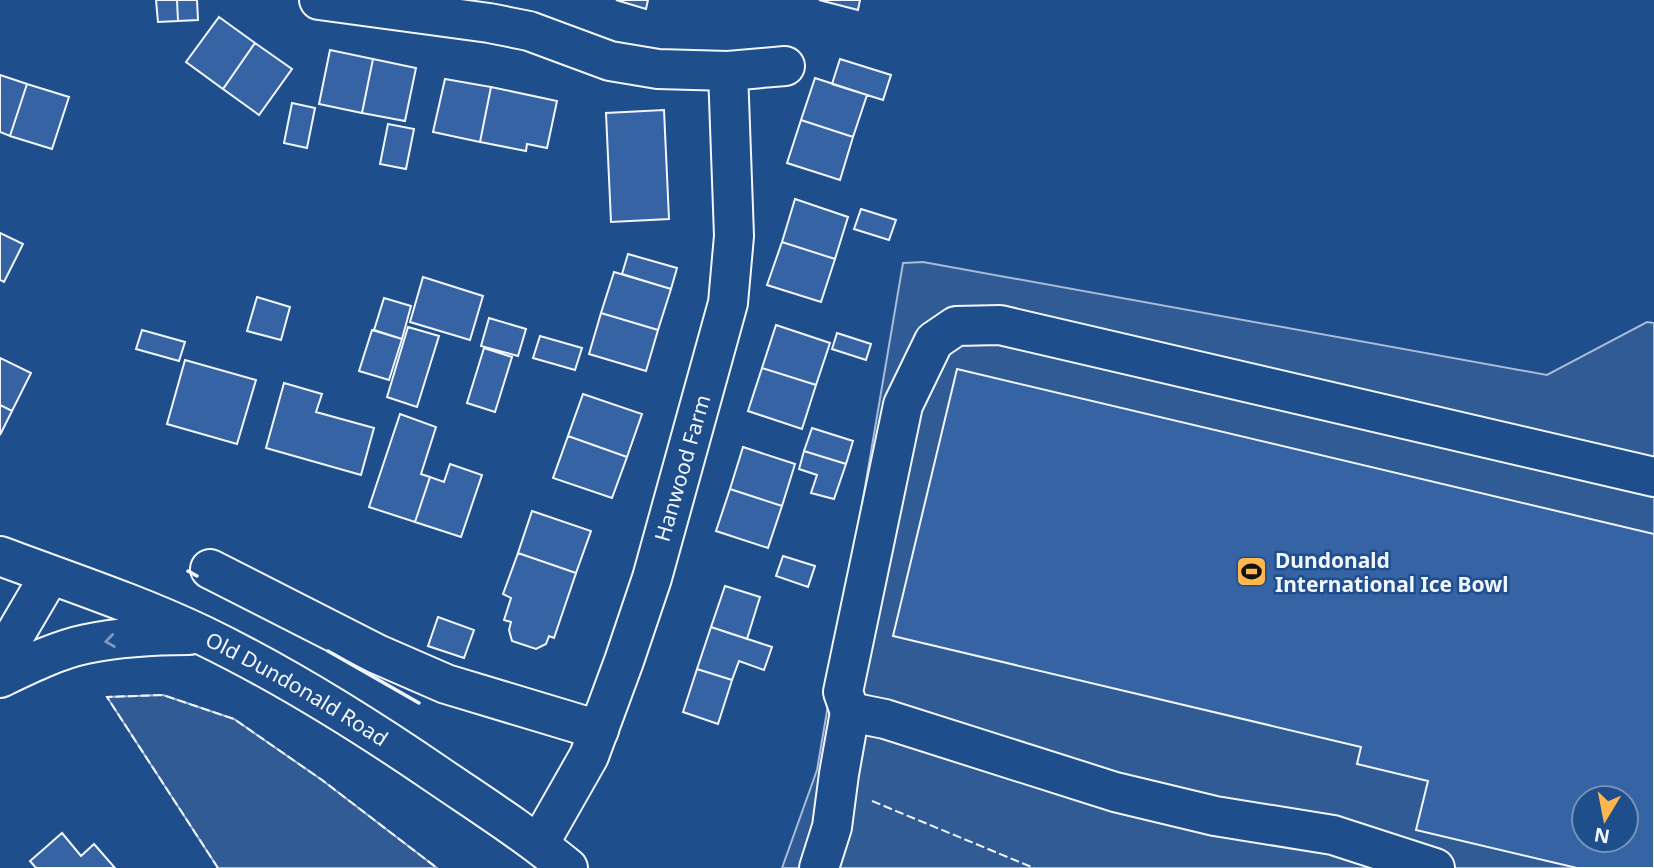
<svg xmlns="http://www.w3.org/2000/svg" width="1654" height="868" viewBox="0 0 1654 868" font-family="'Noto Sans',sans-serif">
  <rect width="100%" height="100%" fill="#1f4e8c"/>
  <path fill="#305b95" stroke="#a8bbd7" stroke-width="2" fill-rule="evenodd" d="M923,262L1547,375L1647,322L1654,323V868H782L817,770L903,263ZM1584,798H1626V840H1584Z
    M163,695L234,719L322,780L437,868H218L107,697Z"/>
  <path fill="#3563a3" stroke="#f2f6ff" stroke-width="2" fill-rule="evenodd" d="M156,0H177L178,21L158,22Z
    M177,0H197L198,20L178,21Z
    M616,0H648L646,9Z
    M819,0H860L858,10Z
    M219,17L255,43L223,89L186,62Z
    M255,43L292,69L259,115L223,89Z
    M330,50L373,59L362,113L319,104Z
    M373,59L416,68L405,121L362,113Z
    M840,59L891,75L883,100L832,84Z
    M0,75L27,84L10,136L0,132Z
    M815,78L867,95L853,137L801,120Z
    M445,79L491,87L480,142L433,132Z
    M27,84L69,97L52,149L10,136Z
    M491,87L557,101L547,148L527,144L526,151L480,142Z
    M292,103L315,108L307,148L284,143Z
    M664,110L669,219L611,222L606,113Z
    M801,120L853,137L840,180L787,163Z
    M388,124L414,129L406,169L380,164Z
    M795,199L848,217L835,259L782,242Z
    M861,209L896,220L889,240L854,229Z
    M0,233L23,244L4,282L0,280Z
    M782,242L835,259L821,302L767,285Z
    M628,254L677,268L671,289L622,274Z
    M614,272L671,289L658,330L601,313Z
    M423,277L483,296L470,340L410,322Z
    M257,297L290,307L281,340L247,331Z
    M384,298L411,306L402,339L374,330Z
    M601,313L658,330L646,371L589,354Z
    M489,318L526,329L518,356L481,346Z
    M776,325L830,343L816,385L762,368Z
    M408,327L439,336L417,407L387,397Z
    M142,330L185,342L179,361L136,349Z
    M372,330L402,339L389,380L359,371Z
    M837,333L871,344L866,360L832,349Z
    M540,336L582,348L575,370L533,358Z
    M484,348L512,357L495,412L467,403Z
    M0,358L31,373L12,411L0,405Z
    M185,360L256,380L237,444L167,424Z
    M762,368L816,385L802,429L748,411Z
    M957,369L1654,534V868H1577L1416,830L1428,781L1357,764L1361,747L893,636ZM1584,798H1626V840H1584Z
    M284,383L322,394L316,412L374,428L361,475L266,448Z
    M583,394L642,414L627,457L568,436Z
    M0,405L12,411L0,435Z
    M400,414L436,427L421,474L430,477L415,522L369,507Z
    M812,428L853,441L846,464L804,451Z
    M568,436L627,457L612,498L553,478Z
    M743,447L795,464L782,506L730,489Z
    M804,451L846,464L834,499L811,493L817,475L799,469Z
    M450,464L482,475L461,537L415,522L430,477L444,482Z
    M730,489L782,506L768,548L716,531Z
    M532,511L591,531L576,573L518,553Z
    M518,553L576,573L554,638L549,636L546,644L536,649L512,641L509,630L511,622L504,620L511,598L503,594Z
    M783,556L815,566L808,587L776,576Z
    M725,586L760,597L747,639L711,627Z
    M438,617L474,630L464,658L428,646Z
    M711,627L772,647L764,670L739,661L732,680L697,669Z
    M697,669L732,680L718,724L683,712Z
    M62,833L81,856L94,844L115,868H36L30,861Z"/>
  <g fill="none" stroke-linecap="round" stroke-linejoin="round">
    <defs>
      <g id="minor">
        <path d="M319,0L489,23L529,31L610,61L658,69L728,71L734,236L728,303L652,578L624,661L589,756L539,844"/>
        <path d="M728,71L785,66"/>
        <path id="s1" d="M0,556C67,581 137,604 202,635C285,675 363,724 439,776C483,806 527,834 568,868"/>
        <path d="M210,569L377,654L446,684L599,730"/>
        <path d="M0,660L50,575"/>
        <path d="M0,678C27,665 57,650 86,644C120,637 155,635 189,635"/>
        <path d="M850,712L843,692L903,405L934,341L956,326L1000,325L1654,477"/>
        <path d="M819,868L832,827L839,774L850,712L885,719L1115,792L1215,816L1333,835L1435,868"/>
      </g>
    </defs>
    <use href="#minor" stroke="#f2f6ff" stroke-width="42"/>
    <use href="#minor" stroke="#1f4e8c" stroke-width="38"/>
    <path stroke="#f2f6ff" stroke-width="2" stroke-dasharray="9 3.5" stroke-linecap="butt" d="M872,801L1034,868
      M218,868L107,697L163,695L234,719L322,780L437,868"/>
    <path stroke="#f2f6ff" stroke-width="3.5" d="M188,571L197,576
      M328,651L419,703"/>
  </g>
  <defs><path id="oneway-chevron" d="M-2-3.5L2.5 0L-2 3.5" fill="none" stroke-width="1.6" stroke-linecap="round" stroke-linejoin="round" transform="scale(1.75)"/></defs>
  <use stroke="#7e9ac0" href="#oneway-chevron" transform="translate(110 641) rotate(172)"/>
  <defs>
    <symbol id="stadium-square" viewBox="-11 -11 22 22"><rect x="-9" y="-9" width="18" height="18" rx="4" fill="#ffb74d" stroke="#1f4e8c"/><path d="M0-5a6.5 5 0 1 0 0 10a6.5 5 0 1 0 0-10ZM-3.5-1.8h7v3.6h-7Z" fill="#111"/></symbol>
  </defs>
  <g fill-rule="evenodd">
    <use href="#stadium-square" x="1234" y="554" width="35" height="35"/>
  </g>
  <g text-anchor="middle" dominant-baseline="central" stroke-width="5" stroke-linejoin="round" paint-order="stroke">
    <g font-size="21" fill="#f2f6ff" stroke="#1f4e8c">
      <text transform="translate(682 468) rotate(-74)">Hanwood Farm</text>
      <text stroke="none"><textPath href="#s1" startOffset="326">Old Dundonald Road</textPath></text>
    </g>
    <g font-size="21" font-weight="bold" fill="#f2f6ff" stroke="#1f4e8c" text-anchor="start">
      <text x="1275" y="560">Dundonald<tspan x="1275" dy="24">International Ice Bowl</tspan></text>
    </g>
  </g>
  <g transform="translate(1605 819) rotate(190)"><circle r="33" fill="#1f4e8c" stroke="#7391ba" stroke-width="2"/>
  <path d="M0-5L12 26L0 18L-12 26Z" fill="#ffb74d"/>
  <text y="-10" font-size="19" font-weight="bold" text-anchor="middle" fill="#f2f6ff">N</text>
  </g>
</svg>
